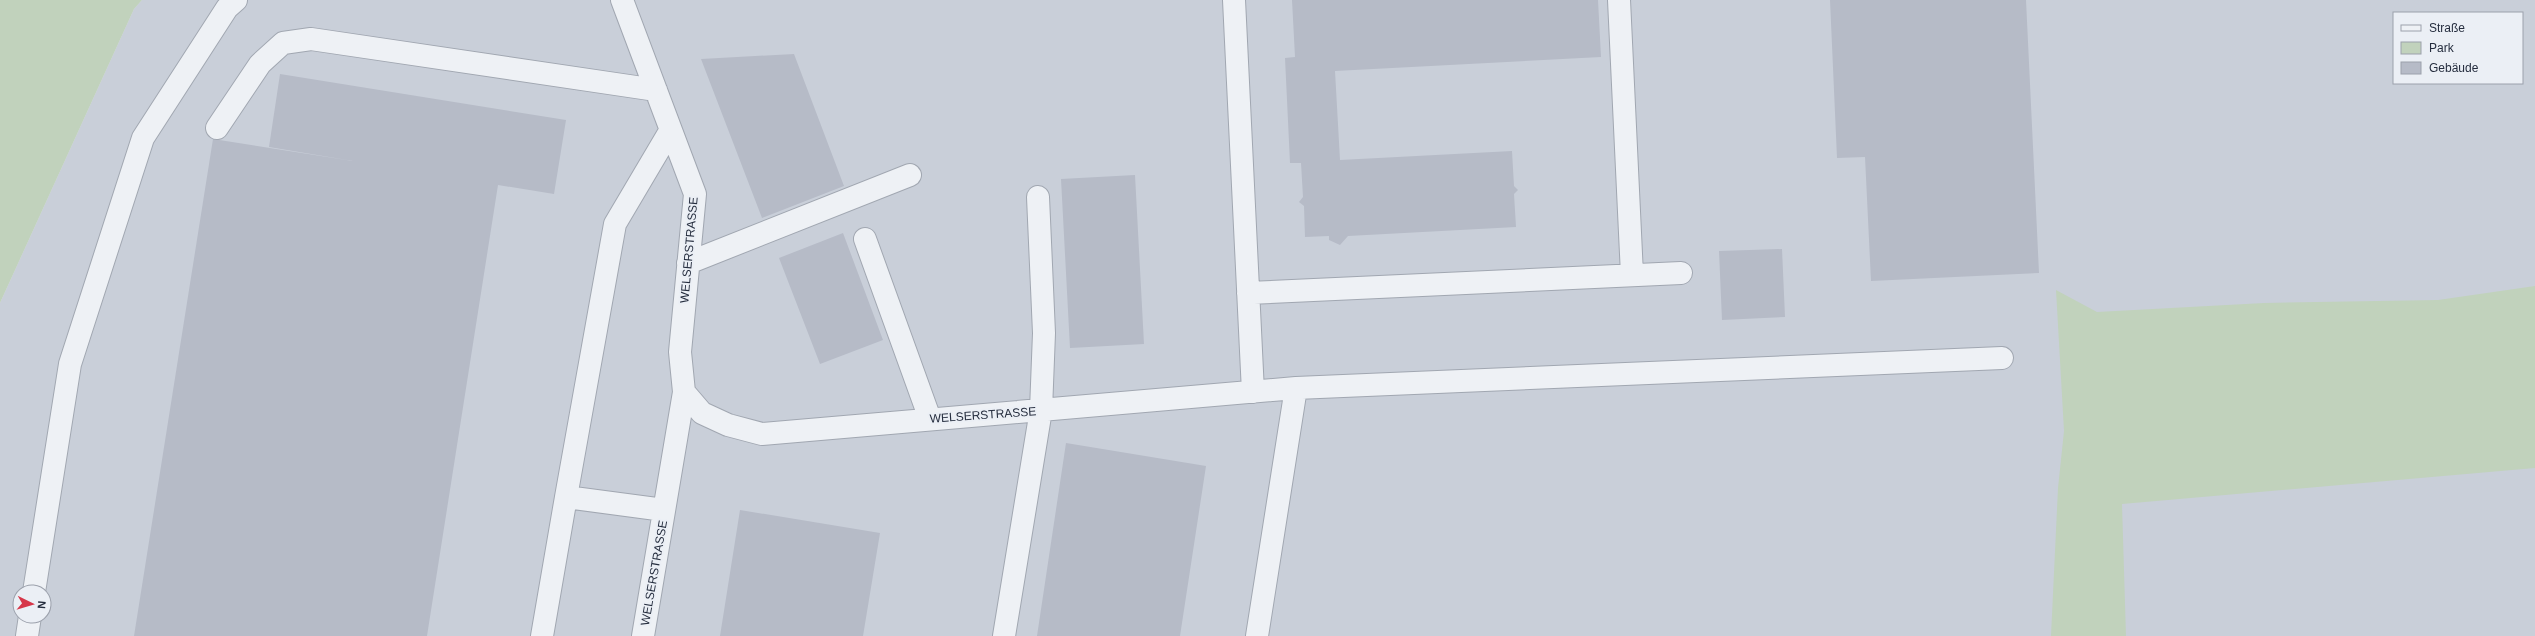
<svg xmlns="http://www.w3.org/2000/svg" width="2535" height="636" viewBox="0 0 2535 636" font-family="Arial,sans-serif">
  <rect width="100%" height="100%" fill="#dce0e7"/>
  <path fill="#c9cfd9" fill-rule="evenodd" d="M142,0H2535V636H0V303L134,9ZM2394,13H2522V83H2394ZM20,592H44V616H20Z"/>
  <path fill="#c1d2bc" d="M0,0H142L134,9L0,303Z
    M2535,286V468L2122,504L2126,636H2051L2058,488L2064,431L2056,290L2097,312L2264,303L2438,300Z"/>
  <path fill="#b6bbc7" d="M1292,0H1598L1601,57L1335,71L1340,160L1512,151L1514,186L1518,190L1514,194L1516,227L1348,236L1340,245L1329,240V236L1305,237L1304,206L1299,202L1303,197L1301,163H1290L1285,58L1295,57Z
    M1830,0H2026L2039,273L1871,281L1865,157L1837,158Z
    M794,54L844,186L762,218L701,59Z
    M280,74L566,120L554,194L498,185L427,636H134L213,139L353,161L269,147Z
    M1135,175L1144,344L1070,348L1061,179Z
    M843,233L883,340L820,364L779,258Z
    M1782,249L1785,317L1722,320L1719,251Z
    M1066,443L1206,466L1180,636H1037Z
    M740,510L880,533L863,636H720Z"/>
  <g fill="none" stroke-linecap="round" stroke-linejoin="round">
    <defs>
      <path id="minor" d="M622,0L695,194L680,352L684,392L702,413L728,425L762,434L1296,388L2002,358
        M1234,0L1253,392
        M1619,0L1632,275
        M217,128L260,64L283,43L311,39L656,90
        M865,239L930,419
        M688,263L910,175
        M1248,293L1681,273
        M566,497L615,224L670,131
        M34,592L70,364L143,138L227,8L236,0
        M27,636L30,616
        M542,636L566,497L664,510
        M643,636L684,392
        M1004,636L1041,410L1044,333L1038,197
        M1257,636L1296,388"/>
    </defs>
    <use href="#minor" stroke="#a1a7b1" stroke-width="24"/>
    <use href="#minor" stroke="#eef1f5" stroke-width="22"/>
  </g>
  <g text-anchor="middle" dominant-baseline="central" stroke-width="4" stroke-linejoin="round" paint-order="stroke">
    <g font-size="12" fill="#252d3e" stroke="#ebeff5">
      <text transform="translate(689 250) rotate(-85)">WELSERSTRASSE</text>
      <text transform="translate(983 415) rotate(-4)">WELSERSTRASSE</text>
      <text transform="translate(654 573) rotate(-80)">WELSERSTRASSE</text>
    </g>
  </g>
  <rect x="2393" y="12" width="130" height="72" fill="#ebeff5" stroke="#9ca1ac"/>
  <rect x="2401" y="25" width="20" height="6" fill="#eef1f5" stroke="#9ca1ac"/>
  <text x="2429" y="32" font-size="12" fill="#252d3e">Straße</text>
  <rect x="2401" y="42" width="20" height="12" fill="#c1d2bc" stroke="#9ca1ac"/>
  <text x="2429" y="52" font-size="12" fill="#252d3e">Park</text>
  <rect x="2401" y="62" width="20" height="12" fill="#b6bbc7" stroke="#9ca1ac"/>
  <text x="2429" y="72" font-size="12" fill="#252d3e">Gebäude</text>
  <g transform="translate(32 604) rotate(95)"><circle r="19" fill="#ebeff5" stroke="#9ca1ac"/>
  <path d="M0-3L7 15L0 10L-7 15Z" fill="#d63649"/>
  <text y="-6" font-size="11" font-weight="bold" text-anchor="middle" fill="#252d3e">N</text>
  </g>
</svg>
